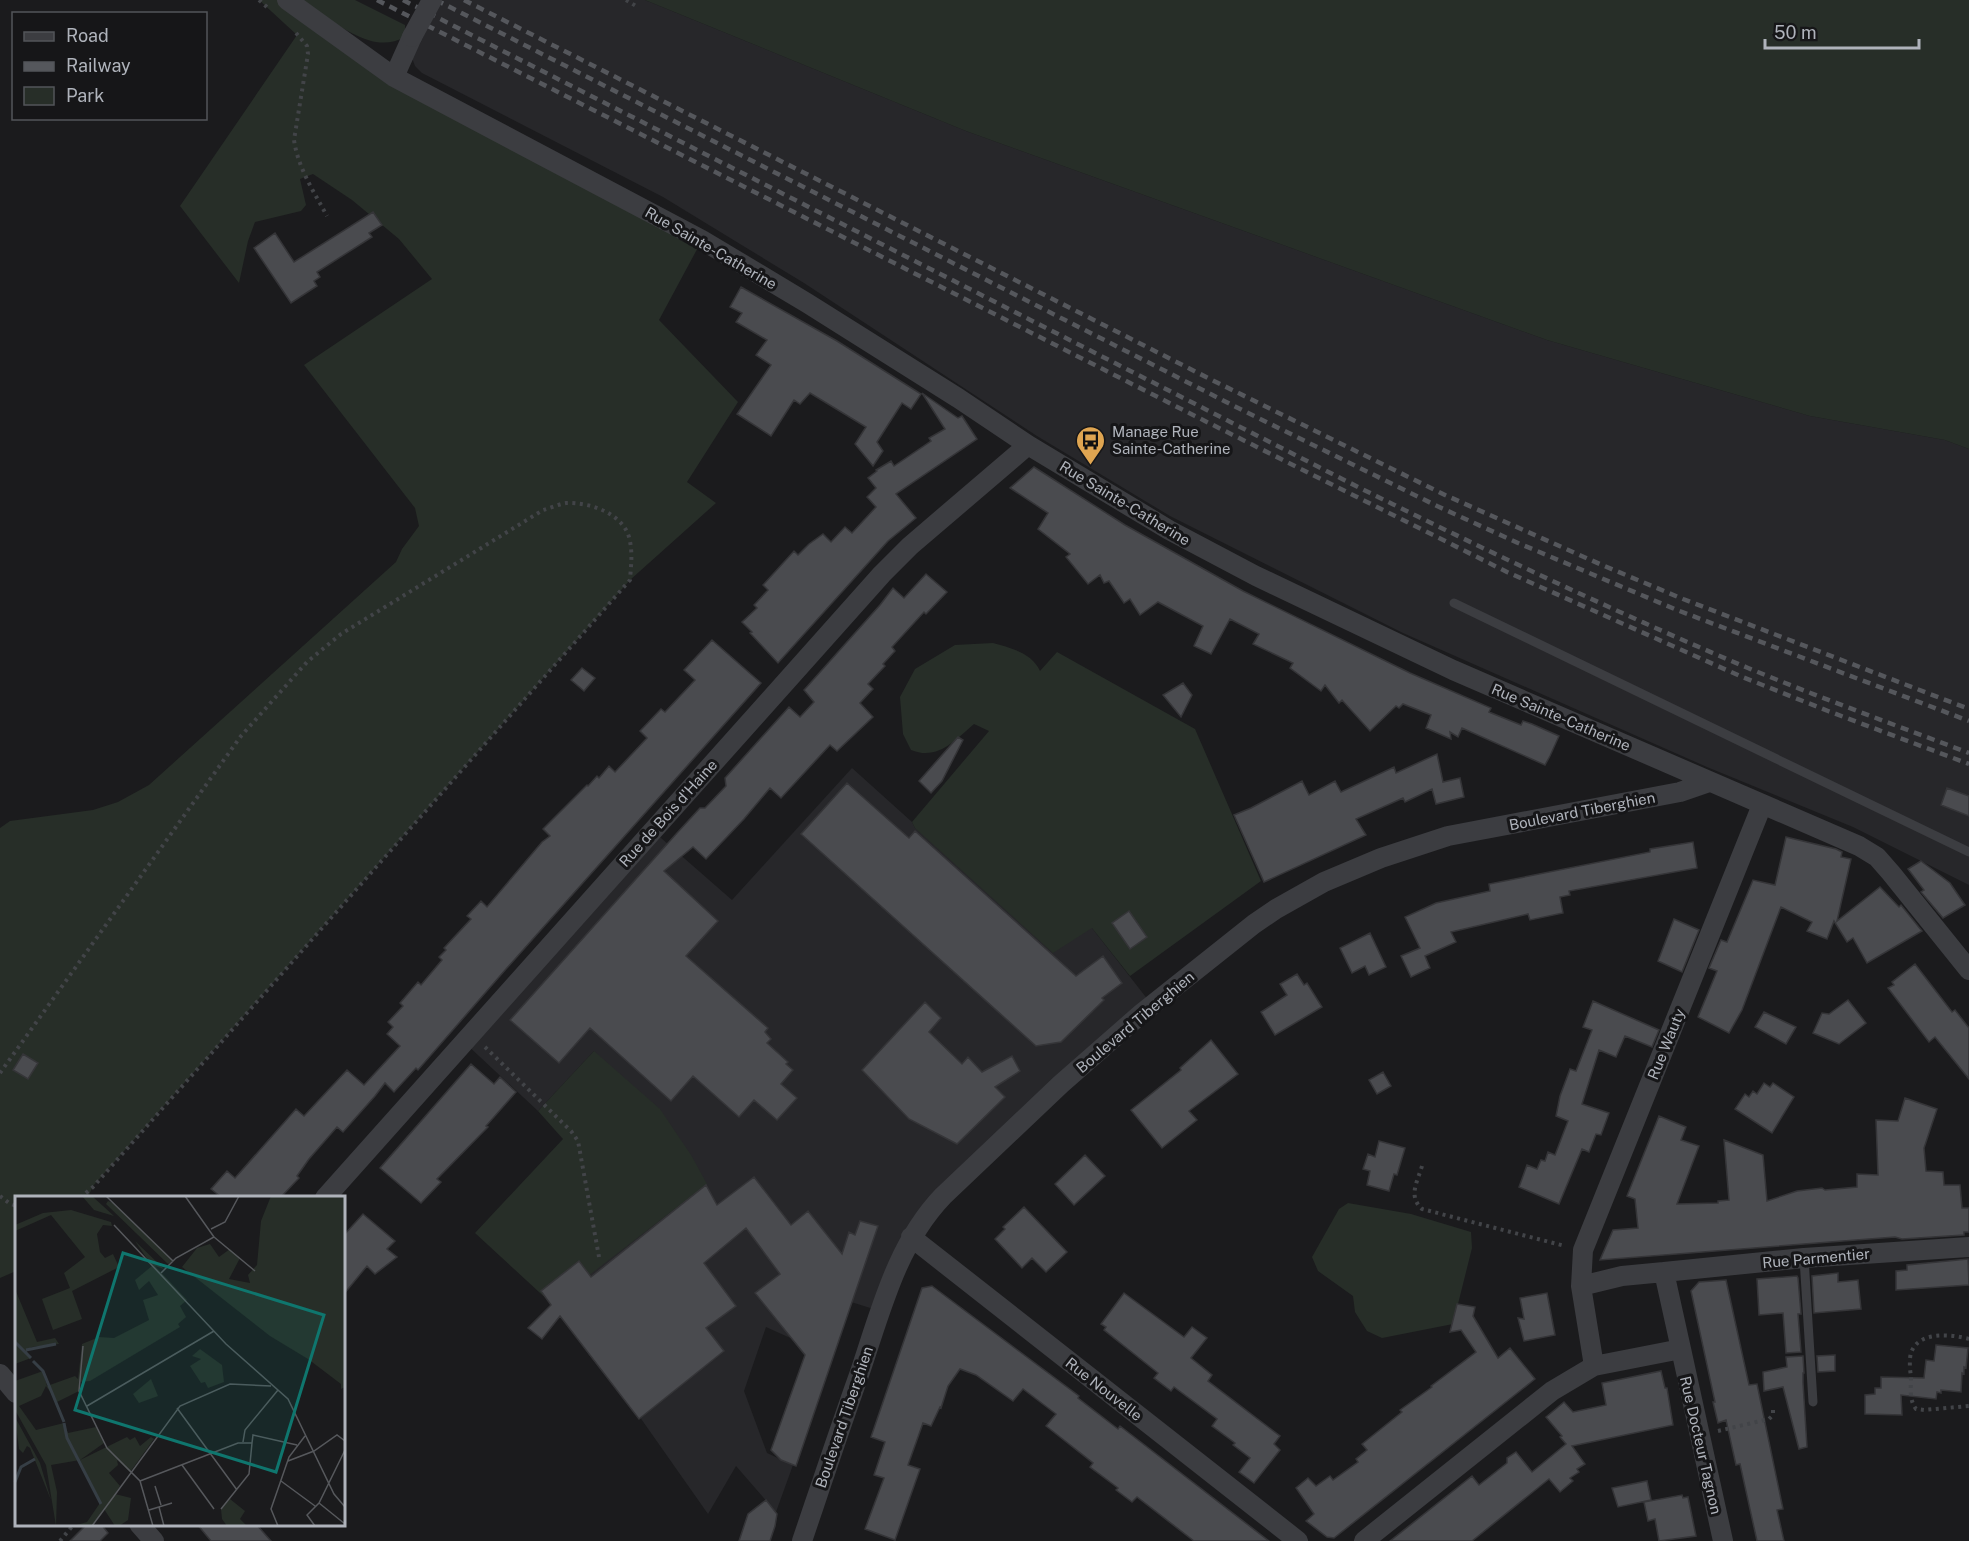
<svg xmlns="http://www.w3.org/2000/svg" width="1969" height="1541" viewBox="0 0 1969 1541" font-family="'Public Sans',sans-serif">
  <rect width="100%" height="100%" fill="#1b1b1d"/>
  <path fill="#27272a" d="M443,0H645L966,131L1547,340L1810,416L1945,440L1969,449V885L1853,827L1707,767L1403,633L1170,516L1037,436L804,283L663,197L422,73L415,66L412,58Z
    M852,768L912,822L915,828L1092,928L1152,1005L950,1189L880,1311L851,1302L797,1341L766,1327L744,1391L767,1453L793,1465L776,1512L736,1466L708,1514L637,1413L589,1355L570,1327L594,1051L538,1111L464,1042L653,831L732,900Z"/>
  <path fill="#272e28" d="M259,0H355L405,25V37C376,53 349,31 324,17L394,78L702,240L659,320L738,402L687,482L716,503L630,580L93,1186L88,1197L16,1198V1271L0,1278V828L10,821L93,810L118,802L149,785L396,562L402,549L419,526L415,508L304,365L432,279L399,239L352,200L313,174L300,179L306,205L301,211L255,222L248,241L239,283L180,206L297,35Z
    M645,0H1969V449L1945,440L1810,416L1547,340L966,131Z
    M993,643C1011,648 1032,653 1040,671L1057,652L1195,729L1261,881L1130,976L1092,928L1053,953L915,828L912,822L989,731L974,724C955,740 938,761 911,750L903,734L900,697L915,669L955,645Z
    M594,1051L660,1109L691,1155L707,1184L552,1304L475,1233L563,1139L538,1111Z
    M1348,1203L1411,1214L1471,1232L1472,1248L1453,1324L1382,1338L1367,1331L1355,1312L1353,1296L1318,1271L1312,1257L1339,1209Z"/>
  <path fill="#4a4b4f" stroke="#353538" stroke-width="1.5" d="M373,212L382,225L369,233L372,237L317,272L320,277L314,281L317,286L291,303L254,248L275,233L294,262Z
    M741,287L837,341L921,394L911,409L902,403L877,442L883,451L873,466L855,444L866,427L810,393L800,404L794,400L771,436L737,414L771,365L756,355L767,340L736,322L742,313L730,307Z
    M922,393L958,418L962,416L977,439L896,494L916,518L888,541L778,663L750,633L752,632L742,622L757,608L754,605L768,590L763,585L794,551L798,555L809,544L823,534L831,542L845,527L852,533L876,507L867,497L876,488L868,478L877,471L876,470L891,461L894,466L931,441L929,438L945,429Z
    M1034,467L1125,525L1243,591L1410,673L1491,708L1489,712L1521,725L1523,721L1532,724L1559,736L1550,756L1545,765L1462,728L1458,737L1450,732L1451,739L1426,728L1431,715L1403,704L1399,708L1396,706L1370,731L1342,700L1339,703L1325,685L1321,691L1290,668L1293,663L1253,644L1259,634L1230,619L1211,654L1194,646L1203,626L1158,602L1140,615L1130,599L1124,603L1109,581L1104,583L1100,575L1088,584L1066,557L1070,554L1038,529L1048,513L1010,488Z
    M926,574L947,592L926,614L924,612L892,647L895,651L883,664L885,666L868,684L873,689L860,703L873,717L837,751L830,745L781,798L770,788L744,819L706,859L693,847L664,871L718,921L686,956L768,1028L765,1032L771,1039L767,1043L788,1062L786,1064L793,1070L781,1084L797,1098L777,1120L754,1100L739,1117L693,1076L671,1101L590,1028L559,1063L510,1020L677,833L700,808H705L726,786L725,778L789,707L800,717L814,702L804,690L880,605L893,588L904,598Z
    M712,640L761,683L754,691L506,969L418,1070L416,1068L394,1092L385,1083L375,1096L343,1132L337,1127L309,1159L297,1176L299,1178L281,1197H221L211,1189L227,1171L235,1178L296,1109L304,1116L347,1070L364,1085L400,1046L387,1034L393,1027L388,1022L403,1006L400,1003L418,982L421,985L442,960L439,957L446,950L444,948L471,919L467,916L481,901L487,907L542,842L550,836L543,829L587,785L588,786L597,776L599,778L609,766L615,772L647,738L640,731L661,709L665,712L695,680L684,670Z
    M582,668L595,678L584,691L571,680Z
    M1183,683L1192,695L1181,717L1163,695Z
    M958,737L963,740L942,781L931,793L919,781Z
    M1437,754L1443,782L1460,778L1464,797L1436,804L1432,789L1405,802L1403,798L1356,819L1366,835L1264,882L1234,815L1251,808L1302,781L1309,795L1335,781L1341,792L1394,767L1396,773Z
    M847,783L909,838L915,831L1076,976L1103,956L1122,983L1102,998L1104,1000L1061,1042L1036,1046L801,834Z
    M1947,788L1969,796V816L1941,805Z
    M1786,837L1836,849L1842,852L1841,857L1851,859L1837,921L1880,887L1899,907L1901,905L1922,931L1867,963L1853,938L1847,942L1834,921L1827,939L1807,931L1812,922L1781,907L1742,1010L1729,1033L1698,1017L1717,971L1709,968L1721,940L1727,942L1753,880L1775,885Z
    M1693,842L1697,868L1569,891L1570,895L1560,897L1563,913L1530,920L1528,914L1451,932L1456,942L1425,956L1430,968L1411,977L1401,956L1420,948L1405,917L1436,903L1490,891L1489,884L1650,852V849Z
    M1921,861L1950,883L1965,905L1943,918L1921,892L1924,890L1908,869Z
    M1129,911L1147,937L1130,949L1112,923Z
    M1674,919L1699,930L1682,972L1658,961Z
    M1370,933L1386,967L1369,975L1365,966L1352,973L1340,948Z
    M1915,964L1952,1012L1955,1010L1969,1028V1079L1935,1037L1929,1042L1888,988L1894,985L1892,982Z
    M1297,974L1304,985L1307,983L1322,1007L1275,1035L1261,1012L1287,995L1280,984Z
    M1848,1000L1866,1023L1839,1044L1813,1033L1822,1013L1829,1014Z
    M1593,1001L1659,1030L1652,1047L1625,1036L1616,1057L1599,1050L1582,1104L1609,1113L1601,1135L1596,1134L1589,1152L1582,1149L1559,1204L1519,1187L1527,1165L1537,1169L1541,1160L1545,1161L1548,1152L1555,1155L1568,1121L1556,1116L1560,1096L1570,1069L1576,1071L1592,1030L1583,1027Z
    M925,1002L941,1018L929,1032L962,1064L968,1057L982,1072L1012,1056L1020,1071L995,1087L1005,1097L957,1144L909,1119L862,1070Z
    M1764,1012L1796,1027L1786,1044L1755,1027Z
    M1211,1040L1238,1074L1189,1111L1197,1120L1162,1148L1131,1110L1181,1070L1180,1068Z
    M23,1054L38,1063L28,1079L13,1070Z
    M471,1064L494,1084L500,1077L516,1092L486,1126L488,1127L437,1179L441,1182L421,1203L380,1168Z
    M1383,1072L1391,1086L1377,1094L1369,1080Z
    M1764,1083L1770,1087L1773,1083L1794,1097L1772,1133L1735,1109L1745,1094L1749,1097L1753,1091L1757,1094Z
    M1905,1098L1937,1109L1924,1148L1926,1171L1943,1172L1944,1185H1960L1962,1208H1969V1232H1964V1235L1902,1239L1895,1237L1600,1260L1613,1230L1638,1228L1635,1199L1627,1196L1659,1116L1686,1127L1681,1140L1699,1146L1677,1204L1718,1203V1201L1729,1200L1724,1140L1763,1155L1767,1201L1797,1191L1822,1188L1825,1190L1857,1187V1174L1878,1175L1876,1120L1898,1121Z
    M1379,1141L1405,1148L1397,1175L1394,1174L1389,1191L1367,1185L1370,1171L1363,1169L1368,1154L1375,1157Z
    M1085,1155L1105,1176L1074,1205L1055,1184Z
    M754,1177L791,1225L808,1211L842,1254L849,1232L855,1235L860,1221L878,1226L796,1466L781,1460L771,1450L805,1355L755,1293L780,1274L746,1228L704,1263L736,1306L706,1328L724,1351L639,1419L560,1316L542,1339L528,1328L551,1305L541,1291L579,1261L591,1277L706,1185L717,1205Z
    M1024,1207L1067,1252L1046,1272L1032,1258L1022,1268L995,1239L1005,1229L1003,1227Z
    M363,1214L395,1241L387,1249L397,1257L375,1274L367,1266L344,1294V1235Z
    M1968,1259L1969,1285L1896,1290V1271L1907,1270V1265Z
    M1838,1273V1282L1858,1280L1861,1309L1814,1313L1812,1276Z
    M1797,1276L1798,1278L1801,1314H1798L1801,1352L1786,1353L1783,1313L1759,1315L1757,1279Z
    M1726,1280L1749,1385L1757,1384L1783,1509L1777,1510L1784,1541H1757L1740,1464L1736,1465L1726,1420L1718,1423L1713,1402H1715L1691,1291L1699,1282Z
    M932,1286L1079,1396L1078,1398L1118,1429L1120,1426L1269,1541H1194L1137,1497L1132,1502L1116,1490L1118,1488L1090,1467L1093,1463L1046,1426L1056,1414L1023,1389L1013,1401L976,1375L960,1369L948,1386L941,1408L940,1407L931,1426L923,1423L908,1465L920,1469L895,1540L865,1529L884,1478L874,1475L885,1442L871,1437L922,1288Z
    M1124,1293L1184,1337L1192,1327L1207,1338L1191,1358L1212,1375L1208,1381L1280,1436L1274,1444L1280,1450L1254,1483L1239,1472L1250,1458L1233,1445L1235,1443L1212,1426L1217,1419L1174,1387L1171,1391L1154,1378L1158,1373L1104,1330L1106,1327L1101,1324Z
    M1547,1293L1555,1335L1524,1341L1518,1318L1524,1319L1520,1298Z
    M1457,1304L1475,1307L1473,1316L1498,1358L1510,1348L1535,1379L1334,1538L1327,1537L1306,1521L1314,1514L1296,1488L1308,1478L1316,1486L1330,1476L1333,1480L1358,1462L1356,1459L1367,1450L1362,1444L1402,1412L1400,1410L1432,1387L1431,1386L1476,1352L1461,1330L1450,1332Z
    M1936,1345L1968,1348L1966,1368L1964,1367V1374L1962,1373L1961,1392L1941,1390V1393L1937,1392L1936,1399L1901,1395L1902,1415L1865,1414V1395L1875,1394V1388H1881V1377L1924,1378L1926,1360L1934,1361Z
    M1835,1355V1371L1818,1372L1817,1356Z
    M1803,1356L1804,1373H1803V1383L1807,1447L1799,1449L1783,1387L1764,1391L1763,1372L1787,1367L1786,1357Z
    M1661,1371L1665,1388H1667L1673,1425L1572,1446L1585,1464L1577,1469L1579,1472L1570,1478L1573,1481L1560,1492L1549,1479L1472,1541H1390L1472,1476L1479,1485L1507,1463V1458L1516,1452L1532,1472L1566,1444L1560,1437L1562,1436L1546,1417L1564,1402L1573,1412L1606,1405L1602,1383Z
    M1647,1481L1651,1500L1618,1507L1612,1488Z
    M1682,1495L1683,1498L1688,1497L1696,1536L1659,1541L1655,1519L1648,1521L1644,1502Z
    M766,1500L777,1514L775,1526L770,1541H739L748,1514Z
    M87,1524H101L108,1533L100,1541H70Z
    M197,1524H256L271,1541H211Z"/>
  <g fill="none" stroke-linecap="round" stroke-linejoin="round">
    <path stroke="#424448" stroke-width="4" stroke-dasharray="3 4.5" stroke-linecap="butt" d="M259,0L268,8
      M626,0L636,6
      M296,33L307,46L308,54L294,140C298,168 314,192 327,216
      M485,1047L571,1131L578,1141L599,1257
      M0,1073L241,736L307,662L341,634L543,510C550,508 559,504 566,503C589,502 622,513 629,537C633,552 631,565 630,580L93,1187L80,1198
      M1422,1166C1417,1183 1408,1196 1422,1209L1565,1246
      M0,1196L9,1203L16,1206
      M1969,1339C1951,1334 1918,1331 1911,1353C1909,1360 1910,1370 1911,1377C1911,1388 1909,1400 1916,1409L1924,1410L1969,1406
      M1718,1431L1769,1419L1773,1415V1407
      M60,1541L74,1524"/>
    <path stroke="#3c3d41" stroke-width="9" d="M1454,603L1969,852
      M1804,1258L1813,1402"/>
    <path stroke="#3c3d41" stroke-width="20" d="M287,0L394,77L702,240L807,303L958,398L1028,445L1169,530L1256,576L1453,670L1859,846L1877,857L1891,873L1969,970
      M394,77L412,37
      M325,1198L882,574L910,546L1028,445
      M911,1237L1298,1541
      M1581,1286L1622,1276L1664,1272
      M1681,1349L1723,1541
      M1594,1366L1581,1286L1583,1250L1762,805
      M0,1374L16,1393
      M139,1524L154,1541
      M802,1541C821,1485 840,1428 860,1372C881,1310 897,1244 943,1196L1061,1084L1142,1013L1254,924L1276,909L1324,882L1381,858L1448,836L1680,792L1709,782
      M1364,1541L1552,1391L1594,1366L1681,1349L1664,1272L1804,1258L1969,1247"/>
    <path stroke="#55575c" stroke-width="4.5" stroke-dasharray="8 6" stroke-linecap="butt" d="M377,0L1195,416L1507,572L1740,676L1828,711L1969,764
      M403,0L1356,486C1485,550 1615,612 1748,668C1821,698 1895,725 1969,753
      M436,0L1236,407L1437,506L1518,543L1677,610L1969,721
      M464,0L1210,379L1445,495L1602,565L1683,599L1969,709"/>
    <path stroke="#3c3d41" stroke-width="20" d="M412,37L432,0"/>
  </g>
  <defs>
    <symbol id="bus-pin" viewBox="-11 -11 22 30"><path d="M0 17L-7.5 6A9.5 9.5 0 1 1 7.5 6Z" fill="#dfa551" stroke="#161618"/><path d="M-5-6H5V4H4V6H2V4H-2V6H-4V4H-5ZM-3.5-4V0h7V-4ZM-3.5 1.2v1.5H-2V1.2ZM2 1.2v1.5H3.5V1.2Z" fill="#111"/></symbol>
  </defs>
  <g fill-rule="evenodd">
    <use href="#bus-pin" x="1074" y="424" width="33" height="45"/>
  </g>
  <g text-anchor="middle" dominant-baseline="central" stroke-width="6" stroke-linejoin="round" paint-order="stroke">
    <g font-size="15" fill="#afb3bb" stroke="#161618">
      <text transform="translate(711 248) rotate(30)">Rue Sainte-Catherine</text>
      <text transform="translate(1125 503) rotate(31)">Rue Sainte-Catherine</text>
      <text transform="translate(1561 717) rotate(23)">Rue Sainte-Catherine</text>
      <text transform="translate(1582 811) rotate(-11)">Boulevard Tiberghien</text>
      <text transform="translate(668 813) rotate(-48)">Rue de Bois d'Haine</text>
      <text transform="translate(1135 1022) rotate(-40)">Boulevard Tiberghien</text>
      <text transform="translate(1666 1044) rotate(-68)">Rue Wauty</text>
      <text transform="translate(1816 1258) rotate(-5)">Rue Parmentier</text>
      <text transform="translate(1104 1389) rotate(38)">Rue Nouvelle</text>
      <text transform="translate(844 1417) rotate(-71)">Boulevard Tiberghien</text>
      <text transform="translate(1701 1445) rotate(77)">Rue Docteur Tagnon</text>
    </g>
    <g font-size="15" fill="#afb3bb" stroke="#161618" text-anchor="start">
      <text x="1112" y="431">Manage Rue<tspan x="1112" dy="17">Sainte-Catherine</tspan></text>
    </g>
  </g>
  <g transform="translate(15 1196)">
    <rect width="330" height="330" fill="#1b1b1d"/>
    <path d="M67,0H77L99,20L79,14ZM256,0H330V191L326,193V188L293,163L255,140L167,71L182,52L195,48L204,61L215,53L225,62L214,83L235,87L233,79L242,69L246,25ZM93,5L98,7L158,65L153,68L91,8ZM56,14L96,26L97,30L88,29L82,38L85,56L90,62L98,58L104,71L57,95L67,123L38,134L27,103L55,92L49,77L70,61L36,19L0,35V29L28,17ZM120,45L149,73L140,70L172,104L165,110L171,121L163,128L165,131L75,185L64,186V195L42,206L31,190L26,200L4,210L21,234L49,227L53,237L81,231L89,247L65,264L112,241L115,244L120,241L125,250L136,241L139,243L115,276L102,264L103,269L94,277L105,290L100,298L116,302L113,324L104,330H100L89,313L77,330H58L72,326L85,307L65,264L36,269L42,296L41,330L31,269L0,214V185L28,175L32,190L60,180L63,183L67,148L84,141L99,142L134,124L128,104L143,99L134,85L124,94L120,84L137,70ZM0,93L22,146L40,142L44,148L17,151L11,154L16,162L0,168ZM185,153L207,169L209,186L193,192L190,186L186,187L175,170L186,163L177,160ZM136,183L143,200L124,207L118,198ZM0,221L25,267L36,304L15,252L12,250L8,257L4,253ZM215,303L230,315L225,323L232,330H212L207,323L206,313Z" fill="#272e28"/>
    <path fill="none" stroke="#363e45" stroke-width="3" d="M0,146L16,162M11,154L41,148M18,165L28,175L49,226M49,227L52,242L86,308M0,286L6,271L20,263"/>
    <path fill="none" stroke="#56585c" stroke-width="1.5" d="M91,0L158,65M99,29L211,148L273,203L319,298L330,311M196,33L210,26L224,0M199,41L240,75M146,77L161,62L199,41L170,0M68,150L64,195L92,252L125,285L138,330M72,210L199,135M162,212L222,294M228,246L230,234L263,194M273,265L299,255L322,239L330,245M167,269L199,313M125,285L223,247H237L238,239L282,249M266,285L300,310M140,290L146,309M304,307L330,328M144,311L149,330M206,313L234,278L237,247M134,314L157,307M77,330L165,210L215,188L256,190M263,330L256,313L274,261L290,240M300,330L292,319L304,307L330,254"/>
    <path fill="#0f766e" fill-opacity="0.15" stroke="#0f766e" stroke-width="3" d="M108,57L309,119L261,276L60,214Z"/>
    <rect width="330" height="330" fill="none" stroke="#afb3bb" stroke-width="3"/>
  </g>
  <rect x="12" y="12" width="195" height="108" fill="#161618" stroke="#535559" stroke-width="1.5"/>
  <rect x="24" y="32" width="30" height="9" fill="#3c3d41" stroke="#535559" stroke-width="1.5"/>
  <text x="66" y="42" font-size="18" fill="#afb3bb">Road</text>
  <rect x="24" y="62" width="30" height="9" fill="#55575c" stroke="#535559" stroke-width="1.5"/>
  <text x="66" y="72" font-size="18" fill="#afb3bb">Railway</text>
  <rect x="24" y="87" width="30" height="18" fill="#272e28" stroke="#535559" stroke-width="1.5"/>
  <text x="66" y="102" font-size="18" fill="#afb3bb">Park</text>
  <path d="M1765 39v9h154v-9" fill="none" stroke="#afb3bb" stroke-width="3"/>
  <text x="1774" y="39" font-size="18" fill="#afb3bb" stroke="#161618" stroke-width="4.5" paint-order="stroke">50 m</text>
</svg>
